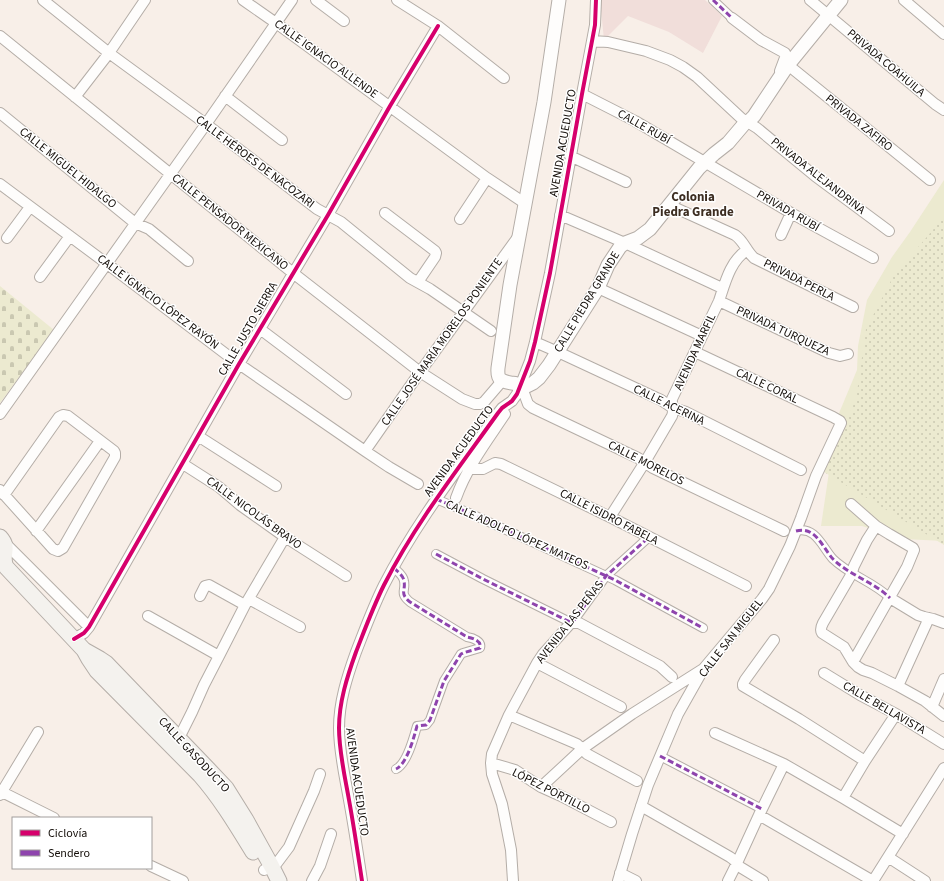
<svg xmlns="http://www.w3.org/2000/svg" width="944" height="881" viewBox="0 0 944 881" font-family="'Source Sans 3',sans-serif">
  <defs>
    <pattern id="cemetery-stones" width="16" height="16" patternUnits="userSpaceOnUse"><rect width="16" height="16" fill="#ecead0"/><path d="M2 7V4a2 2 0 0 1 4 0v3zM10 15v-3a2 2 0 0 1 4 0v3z" fill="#cac8b1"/></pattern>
    <pattern id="park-dots" width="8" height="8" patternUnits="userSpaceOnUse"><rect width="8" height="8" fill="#ecead0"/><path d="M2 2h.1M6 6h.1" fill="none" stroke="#cac8b1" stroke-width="1.8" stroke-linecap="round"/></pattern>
  </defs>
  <rect width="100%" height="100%" fill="#f8efe8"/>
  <path fill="#f1deda" d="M600,0H705L722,16L703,53L669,32L628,16L604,40Z"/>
  <path fill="#ecead0" d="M944,180V541L903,539L862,526H821L837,418L857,370L858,346L867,300L892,257L910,232Z"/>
  <path fill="url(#cemetery-stones)" d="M0,286L54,330L0,403Z"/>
  <path fill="url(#park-dots)" d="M944,217V545L824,472L856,399L866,329L894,275Z"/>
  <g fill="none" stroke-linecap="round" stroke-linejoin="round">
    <defs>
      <path id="pedestrian" d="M713,0L732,18
        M436,499L467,512L615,580L703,628
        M796,531C816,526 822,547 833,559C849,575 874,582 890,598
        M436,554L483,579L572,623L606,576L649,537
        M394,568C398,572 403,575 404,581C406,591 399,593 410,602L467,637C473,638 482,641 480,648L463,653L461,654L444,681L430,720L426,725L417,726C414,737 407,764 396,769
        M660,756L762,809"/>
      <path id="minor" d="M43,0L109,53L206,124L317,209L341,222L410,278L430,289L491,331
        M243,0L276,23L487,178L526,204
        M316,0L344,21
        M397,0L438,26L504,78
        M810,0L935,104L944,110
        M904,0L944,34
        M732,18L761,40L785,53L786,55L780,71
        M0,36L293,273L420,372L462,399L475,404H480L484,402L502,381
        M592,41L608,42L646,51L670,60L683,67L697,77L741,118L757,128L815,176L889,231
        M788,65L930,180
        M582,94L635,121L791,213L873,258
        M225,96L282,140
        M75,97L109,53L145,0
        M0,113L135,223L149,229L188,261
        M570,156L626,182
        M0,184L106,263L239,364L365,451L389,467L418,484
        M669,205L735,235C744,241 746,251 754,258L853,307
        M385,213L435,251L436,253L435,257L418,282
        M560,215L625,243L722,288
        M460,219L487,178
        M781,235L791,213
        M7,238L30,207
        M40,277L70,236
        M598,288L702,336
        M719,301L829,353L840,356L848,354
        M260,329L346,394
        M535,342L558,352L661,400L673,408L686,412L801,470
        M521,385L528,404L533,408L638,458L653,468L784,531
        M0,414L206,124L292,0
        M198,436L276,486
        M365,451L420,372L518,237
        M183,464L219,487L240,505L285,537L346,576
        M469,469H483L495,463L501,464L610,517L746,586
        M0,490L53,549L58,551L63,548L115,457V453L114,451L68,416L63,415L59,417L4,495
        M456,498C467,467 487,441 505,414
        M851,504L876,526L889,534L913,548L914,550L907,567L853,662
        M610,517L645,462L672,416C675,408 671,407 672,399L719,301C725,283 730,261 747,250
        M876,526L867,540L854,566L851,575L823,623C821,627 820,630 822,633L844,647L853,662L858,667L863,670L872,673L898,686L925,701L944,716
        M36,531L100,441
        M4,542L89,627
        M200,596L205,586L209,585L245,605
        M890,598L918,615L924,617L933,619L944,623
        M249,599L300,627
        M148,616L219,656
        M74,639L84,633L89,627L239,364L328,215L390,106L438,26
        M774,640L745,680L743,684V686L799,719L865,761
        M537,663L621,707
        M824,673L860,695L896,714L944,744
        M898,686L929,618
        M932,707L944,679
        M509,715L577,744L587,754L637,781
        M715,733L784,764L843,798L903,834
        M176,742L179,738L192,712L204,685L219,656L245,605L285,537
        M491,763L515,770L541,787L561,796L611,822
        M541,787L582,749L632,714L703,669
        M0,791L54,818
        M0,795L38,732
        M843,798L865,761L896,714
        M641,806L730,857L734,860L740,867L763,881
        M759,815L873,881
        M888,857L925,881
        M151,866L183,881
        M264,870L272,867L277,863L289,847L314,791L320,774
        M620,873L636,881
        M312,881L320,866L331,834
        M362,881C358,854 354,827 349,800C345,777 339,752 339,728C339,702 347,677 356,652C365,629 373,607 384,585C415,524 458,469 498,413L502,408L512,401L517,394L530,361L535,342L550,273L582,94L592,41L595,25L596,0
        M513,881L511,850L504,814L502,804L492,774L491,763L492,754L509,715L537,663L543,654L570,624L572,623H579L660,666L672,677
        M618,881L632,834L648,785L678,714L704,668L762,599L769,589L790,546L801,518L816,476L841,423L840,421L833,417L695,352
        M728,881L737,863L759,815L784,764
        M873,881L944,768"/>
      <path id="tertiary" d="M559,0L544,102L510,285L498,368C497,380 501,381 511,383C516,383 520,385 524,386H527L533,383L539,378L549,365L598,288L608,265L620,247L625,243L638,238L650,229L699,168L714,154L728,143L745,123L750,120L754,116L788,65L841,0"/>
      <path id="secondary" d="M0,537C11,549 0,555 6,567L84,650L100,659L106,663L207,768L226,788L246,820L272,867L279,881
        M84,650L89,659L97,671L200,775C221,799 237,826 253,852"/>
    </defs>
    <use href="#pedestrian" stroke="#b4ada7" stroke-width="10"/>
    <use href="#minor" stroke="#b4ada7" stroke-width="12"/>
    <use href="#tertiary" stroke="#b4ada7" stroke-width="15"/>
    <use href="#secondary" stroke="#b4ada7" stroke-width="17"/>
    <use href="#pedestrian" stroke="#fefdfc" stroke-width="8"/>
    <use href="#minor" stroke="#fefdfc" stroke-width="10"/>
    <use href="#tertiary" stroke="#fefdfc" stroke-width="13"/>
    <use href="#secondary" stroke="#f4f2ee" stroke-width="15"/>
    <path stroke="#8e44ad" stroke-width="3" stroke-dasharray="6 3" stroke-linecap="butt" d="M713,0L732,18
      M436,499L467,512L615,580L703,628
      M796,531C816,526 822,547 833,559C849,575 874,582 890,598
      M436,554L483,579L572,623L606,576L649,537
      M394,568C398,572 403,575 404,581C406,591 399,593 410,602L467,637C473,638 482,641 480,648L463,653L461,654L444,681L430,720L426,725L417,726C414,737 407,764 396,769
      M660,756L762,809"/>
    <defs>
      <path id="cycleway" d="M74,639L84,633L89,627L239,364L328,215L390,106L438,26
        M362,881C358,854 354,827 349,800C345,777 339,752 339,728C339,702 347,677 356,652C365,629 373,607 384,585C415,524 458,469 498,413L502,408L512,401L517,394L530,361L535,342L550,273L582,94L592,41L595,25L596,0"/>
    </defs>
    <use href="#cycleway" stroke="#fff" stroke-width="6"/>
    <use href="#cycleway" stroke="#d6006c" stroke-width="4"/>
  </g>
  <g text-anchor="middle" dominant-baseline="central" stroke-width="3" stroke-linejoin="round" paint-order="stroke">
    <g font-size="12" fill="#130d08" stroke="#fff">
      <text transform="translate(326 59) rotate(36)">CALLE IGNACIO ALLENDE</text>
      <text transform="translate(886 63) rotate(40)">PRIVADA COAHUILA</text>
      <text transform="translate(859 123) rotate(39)">PRIVADA ZAFIRO</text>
      <text transform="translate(644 127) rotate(29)">CALLE RUBÍ</text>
      <text transform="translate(563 143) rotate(-80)">AVENIDA ACUEDUCTO</text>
      <text transform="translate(255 162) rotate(37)">CALLE HÉROES DE NACOZARI</text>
      <text transform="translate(68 168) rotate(39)">CALLE MIGUEL HIDALGO</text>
      <text transform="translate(818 176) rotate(38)">PRIVADA ALEJANDRINA</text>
      <text transform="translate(788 211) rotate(30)">PRIVADA RUBÍ</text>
      <text transform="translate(230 222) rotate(39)">CALLE PENSADOR MEXICANO</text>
      <text transform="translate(799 280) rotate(27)">PRIVADA PERLA</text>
      <text transform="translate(158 302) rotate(37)">CALLE IGNACIO LÓPEZ RAYÓN</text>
      <text transform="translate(587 302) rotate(-59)">CALLE PIEDRA GRANDE</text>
      <text transform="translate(248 329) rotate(-60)">CALLE JUSTO SIERRA</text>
      <text transform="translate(783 331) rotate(25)">PRIVADA TURQUEZA</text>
      <text transform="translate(442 342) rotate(-55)">CALLE JOSÉ MARÍA MORELOS PONIENTE</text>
      <text transform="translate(695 352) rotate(-65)">AVENIDA MARFIL</text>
      <text transform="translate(767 386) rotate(25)">CALLE CORAL</text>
      <text transform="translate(669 405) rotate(26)">CALLE ACERINA</text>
      <text transform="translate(459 451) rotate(-54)">AVENIDA ACUEDUCTO</text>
      <text transform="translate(646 463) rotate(27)">CALLE MORELOS</text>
      <text transform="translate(254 513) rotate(36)">CALLE NICOLÁS BRAVO</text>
      <text transform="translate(609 517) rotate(27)">CALLE ISIDRO FABELA</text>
      <text transform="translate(517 535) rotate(24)">CALLE ADOLFO LÓPEZ MATEOS</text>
      <text transform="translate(570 622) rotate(-52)">AVENIDA LAS PEÑAS</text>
      <text transform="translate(731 638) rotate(-52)">CALLE SAN MIGUEL</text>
      <text transform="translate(884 708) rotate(30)">CALLE BELLAVISTA</text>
      <text transform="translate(194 755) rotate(47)">CALLE GASODUCTO</text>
      <text transform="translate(357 782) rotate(82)">AVENIDA ACUEDUCTO</text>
      <text transform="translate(551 791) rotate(27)">LÓPEZ PORTILLO</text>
    </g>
    <g font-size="13" font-weight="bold" fill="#3d2e22" stroke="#fff">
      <text x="693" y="197">Colonia<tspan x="693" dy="15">Piedra Grande</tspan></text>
    </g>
  </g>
  <rect x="12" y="817" width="140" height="52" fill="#ffffff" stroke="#a19e9c"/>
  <rect x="20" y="830" width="20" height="6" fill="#d6006c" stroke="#a19e9c"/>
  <text x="48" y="837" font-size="12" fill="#130d08">Ciclovía</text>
  <rect x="20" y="850" width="20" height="6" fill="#8e44ad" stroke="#a19e9c"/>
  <text x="48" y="857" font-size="12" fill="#130d08">Sendero</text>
</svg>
